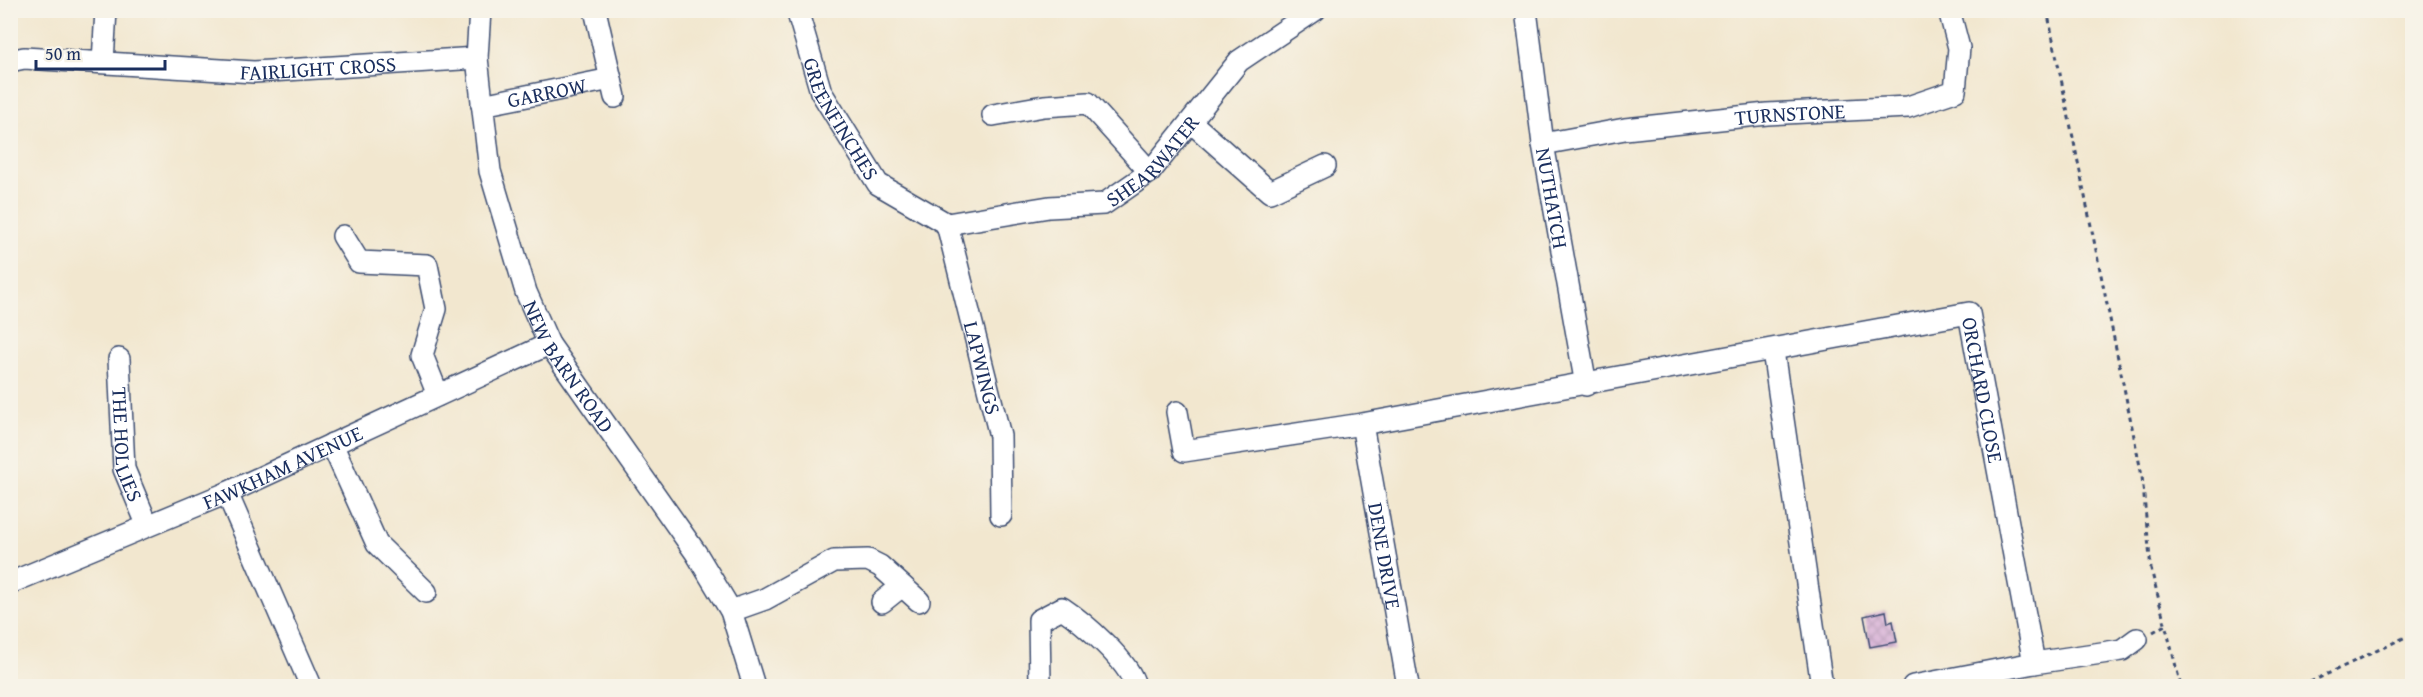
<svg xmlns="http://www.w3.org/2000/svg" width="2423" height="697" viewBox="0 0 2423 697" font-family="'Gentium Book Plus',serif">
  <defs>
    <pattern id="building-cross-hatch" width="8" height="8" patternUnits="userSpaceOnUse" patternTransform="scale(1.5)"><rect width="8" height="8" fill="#d6add6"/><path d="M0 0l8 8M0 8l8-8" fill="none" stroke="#ad8db1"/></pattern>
  </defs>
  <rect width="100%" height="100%" fill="#f7f3e8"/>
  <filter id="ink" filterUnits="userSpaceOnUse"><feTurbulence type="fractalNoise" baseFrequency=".0167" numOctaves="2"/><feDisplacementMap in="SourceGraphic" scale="12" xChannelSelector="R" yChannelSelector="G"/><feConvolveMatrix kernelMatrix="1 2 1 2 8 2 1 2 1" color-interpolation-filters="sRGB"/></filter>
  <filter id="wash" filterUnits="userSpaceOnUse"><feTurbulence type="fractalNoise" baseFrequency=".008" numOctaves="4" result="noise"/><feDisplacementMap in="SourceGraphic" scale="24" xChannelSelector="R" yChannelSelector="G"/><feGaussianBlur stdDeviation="1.35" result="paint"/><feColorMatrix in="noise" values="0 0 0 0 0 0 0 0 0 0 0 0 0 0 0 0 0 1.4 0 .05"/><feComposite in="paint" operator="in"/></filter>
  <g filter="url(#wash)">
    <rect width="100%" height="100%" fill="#f2e7cf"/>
    <g id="blocks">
      <path fill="url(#building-cross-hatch)" d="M1886,611L1888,623L1893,621L1897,642L1870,647L1864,616Z"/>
    </g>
  </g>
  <g filter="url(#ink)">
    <use href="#blocks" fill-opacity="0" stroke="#3b4b6f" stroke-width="1.5"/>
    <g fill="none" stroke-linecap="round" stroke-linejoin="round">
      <defs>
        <g id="minor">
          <path id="s1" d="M480,10L477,58L490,171L526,292L549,344L696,553L731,611L754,686"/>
          <path d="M595,10L615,97"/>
          <path id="s2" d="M797,10L821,92L878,184L947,224"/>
          <path id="s3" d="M1526,10L1543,144L1586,385"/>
          <path id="s4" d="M10,61L24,58L254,72L477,58"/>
          <path d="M103,62L106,10"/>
          <path id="s5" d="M482,105L611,79"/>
          <path d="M993,115L1044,106L1088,103L1150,172"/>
          <path d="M1192,123L1270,192L1325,166"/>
          <path id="s6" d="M1543,144L1625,129L1767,114L1908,107L1955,91L1959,48L1949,10"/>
          <path id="s7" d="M947,224L1049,207L1104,204L1150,172L1239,61L1315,10"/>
          <path id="s8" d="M947,224L1000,436L1001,515"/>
          <path d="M343,236L359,262L427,265L436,309L422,355L438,395"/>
          <path d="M1773,351L1822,686"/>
          <path id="s9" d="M119,359L124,469L147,524"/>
          <path id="s10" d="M1177,412L1184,451L1362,424L1969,313L2034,663"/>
          <path id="s11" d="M1362,424L1408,686"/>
          <path d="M332,444L377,544L426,592"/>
          <path d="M227,493L311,686"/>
          <path id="s12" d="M10,583L227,493L549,344"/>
          <path d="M882,602L902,586"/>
          <path d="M731,611L765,599L834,561L868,560L880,566L919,601"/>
          <path d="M1040,683L1039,620L1062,608C1083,622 1130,662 1135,686"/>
          <path d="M1913,686L2034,663L2122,650L2137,639"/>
        </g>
      </defs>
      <use href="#minor" stroke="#3b4b6f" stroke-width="24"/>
      <path stroke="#3b4b6f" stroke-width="3" stroke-dasharray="4.5 4.5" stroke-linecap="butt" d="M2047,10L2142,476L2151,569L2181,686
        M2153,632L2165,625
        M2302,686L2412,634"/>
      <use href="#minor" stroke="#fff" stroke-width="21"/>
    </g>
  </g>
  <g text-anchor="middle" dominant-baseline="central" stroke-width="4.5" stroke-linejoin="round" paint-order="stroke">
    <g font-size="21" fill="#1b2f5e" stroke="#f7f3e8">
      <text stroke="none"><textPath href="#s4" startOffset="309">FAIRLIGHT CROSS</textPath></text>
      <text stroke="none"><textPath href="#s5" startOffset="66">GARROW</textPath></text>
      <text stroke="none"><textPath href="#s6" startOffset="249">TURNSTONE</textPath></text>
      <text stroke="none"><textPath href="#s2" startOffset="118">GREENFINCHES</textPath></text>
      <text stroke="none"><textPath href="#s7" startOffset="224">SHEARWATER</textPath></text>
      <text stroke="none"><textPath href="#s3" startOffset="190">NUTHATCH</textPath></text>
      <text stroke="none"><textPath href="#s1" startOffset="374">NEW BARN ROAD</textPath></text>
      <text stroke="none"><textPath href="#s8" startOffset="148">LAPWINGS</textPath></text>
      <text stroke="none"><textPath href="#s10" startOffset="915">ORCHARD CLOSE</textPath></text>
      <text stroke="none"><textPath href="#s9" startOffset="86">THE HOLLIES</textPath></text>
      <text stroke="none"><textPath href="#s12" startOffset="296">FAWKHAM AVENUE</textPath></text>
      <text stroke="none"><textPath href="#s11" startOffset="134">DENE DRIVE</textPath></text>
    </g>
  </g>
  <rect width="2423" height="697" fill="none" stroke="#f7f3e8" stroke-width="36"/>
  <path d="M36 60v9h129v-9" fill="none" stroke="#1b2f5e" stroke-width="3"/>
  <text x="45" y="60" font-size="18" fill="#1b2f5e" stroke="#f7f3e8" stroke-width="4.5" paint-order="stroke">50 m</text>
</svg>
